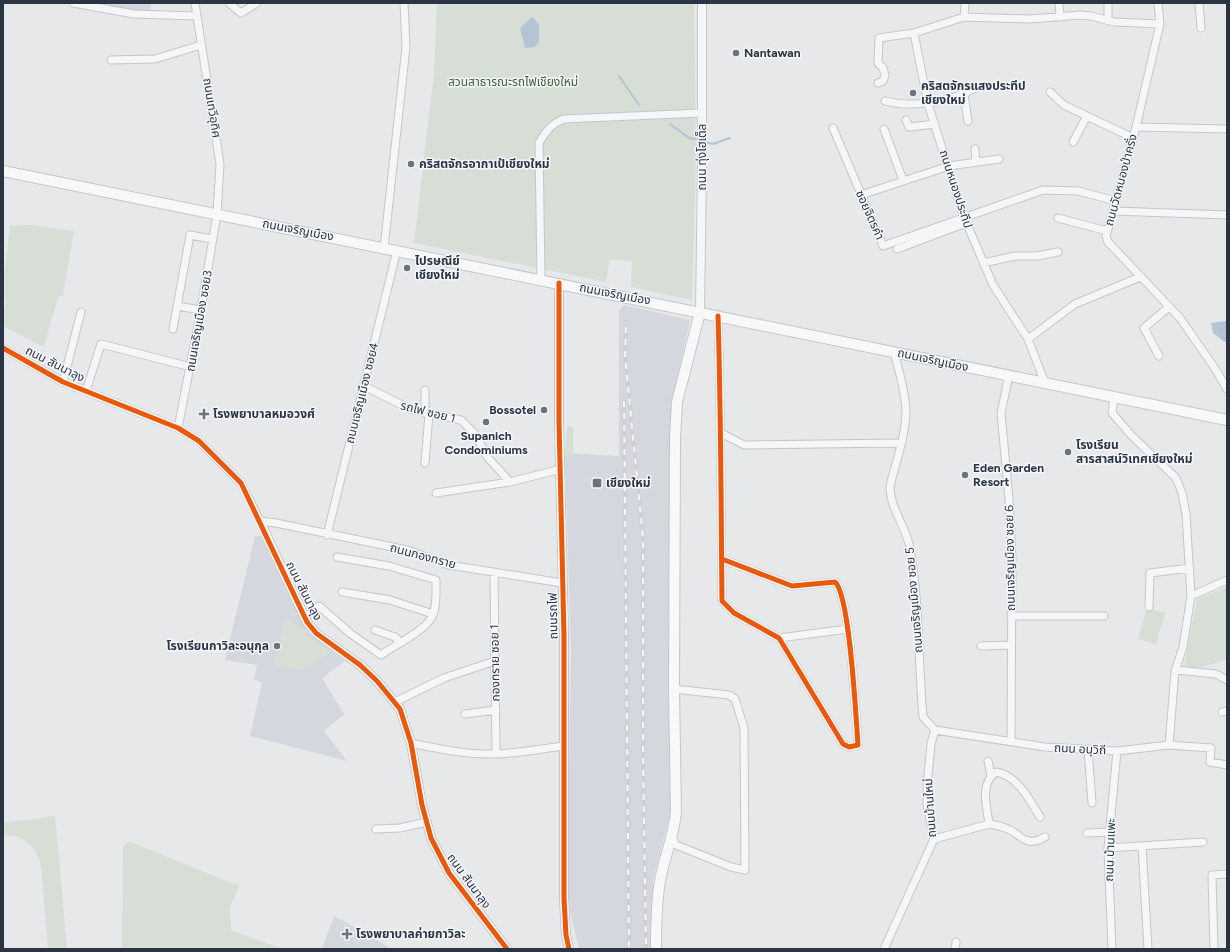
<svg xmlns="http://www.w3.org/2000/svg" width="1230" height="952" viewBox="0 0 1230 952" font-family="Figtree,'Noto Sans Thai',sans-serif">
  <rect width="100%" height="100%" fill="#e6e8ea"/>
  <path fill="#d4d7dd" d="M109,3H151V14L107,8Z
    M624,305L690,320L672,401L669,640L671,811L653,879V949H579L567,898L571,652L565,453L619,456V310Z
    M255,536H263L307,632L345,661L322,678L344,714L324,731L347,761L250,736L262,683L254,679L257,665L225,660Z
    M334,916L340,919L392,949H322Z"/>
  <path fill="#d6ded6" d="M437,3H694L696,152L692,300L631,287L632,262L610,259L606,282L414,243L434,73Z
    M28,225L74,231L63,295L58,297L44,347L3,326V312L6,304L4,277L10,226Z
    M567,426L573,428V456H565Z
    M1227,587V659L1183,673L1197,599Z
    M1147,608L1165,613L1156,644L1138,639Z
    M285,619L294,621L299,629L303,628L307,636L331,652L302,670L274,665Z
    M55,816L67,949H48L41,866C37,846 23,835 3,835V823Z
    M128,841L239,886L230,907L231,930L282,949H122L123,847Z"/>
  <path fill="#b4c4d5" d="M532,17L539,24V41L535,47L525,48L520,28Z
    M1227,321V342H1225L1213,333L1211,323Z"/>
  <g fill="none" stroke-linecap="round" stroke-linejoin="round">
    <path stroke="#b4c4d5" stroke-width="2" d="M619,76L639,105
      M670,124L689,138L700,140
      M704,142L713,144L730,138"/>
    <defs>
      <path id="minor" d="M73,3L134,14L196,16
        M229,3L241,13L257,3
        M1059,3L1060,17
        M1108,3V21
        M1158,3L1160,24L1136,127L1106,236L1108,242L1180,318L1216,370L1227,389
        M1199,3L1201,28
        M964,17L965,3
        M914,33L928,104L964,217L993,285L1028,339L1045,383
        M111,60L155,59L201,45
        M878,83L883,81L885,75L883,68L878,63L879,38L914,33L964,17L1030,19L1080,15L1091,16L1114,22L1160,24
        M1050,92L1064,105L1133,138
        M964,95L968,121
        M885,101C911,108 952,102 975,88
        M906,120L909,127L935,124
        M1136,127L1227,129
        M833,128L883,246L1043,190L1078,191L1116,201
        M884,129L903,180
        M1073,142L1087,116
        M975,149L976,162
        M861,195L949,166L999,159
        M1113,211L1227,215
        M1058,218L1107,231
        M384,248L406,47L404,3
        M897,249L966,223
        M983,263L1015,256H1037L1058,252
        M541,279L539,143C546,131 551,124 564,119L701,113
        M177,306L201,310
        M718,316C721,411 721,506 722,601L734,613L779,638L843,744L849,747L858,745C856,719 850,595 835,582L792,586L722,559
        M173,329L190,235L212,239
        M1028,339L1075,304L1140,277
        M3,348L63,382L178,428L199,441L241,483L260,521L276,523L407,550L449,565L562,583
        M894,352C899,371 905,390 906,410C906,435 896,461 890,486C890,510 907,527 910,549C920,605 918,662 923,717L935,730
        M1159,356L1144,328L1169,307
        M1009,375L1001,413L1009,499L1012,559L1011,741
        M63,382L81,312
        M364,386L410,409L461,420L474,433L488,458L510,482
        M86,391L101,344L191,367
        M1114,397L1112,413L1132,436L1176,478L1182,493L1186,514L1191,596L1183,647L1175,671L1169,745
        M425,413V390
        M178,428L201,310L217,214L220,164L195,3
        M721,433L744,445L900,443
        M425,463L429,414
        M436,493L510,482L561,469
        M327,535L397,250
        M494,572L496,754
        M342,592L390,600L433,614
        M1191,596L1227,580
        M1149,607L1150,573L1190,568
        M1011,616H1104
        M305,617L319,606L351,634L381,655C395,645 427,630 433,615C437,604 436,591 436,580L389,566L337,557
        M375,630L395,637L400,642
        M779,638L848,629
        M981,646L1010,645
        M1176,670L1216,674L1227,680
        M395,702L444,678L495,661
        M1222,712L1227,711
        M465,714L496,710
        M935,730L1045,747L1117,751L1169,745L1211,748L1210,762L1227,765
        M411,743C439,749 467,755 496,754C518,753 541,749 563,746
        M1088,749L1092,803
        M988,761L991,776
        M989,824C995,825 1001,826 1008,829C1023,836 1026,848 1045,837
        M376,829L400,828L426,822
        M1087,833L1109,832
        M672,837L676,845L731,867L745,870L744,728L735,699L729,695L674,689
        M934,839L989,824C987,807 979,784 996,772C1017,775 1030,800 1040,817
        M1142,846L1148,949
        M1108,848L1203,842
        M884,949L934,839L927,805V786L931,744L935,730
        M955,949L956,942
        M1112,949L1108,848L1117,751
        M1214,949L1212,875L1227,874"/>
      <path id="tertiary" d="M559,283V422L564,636V899L566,935L569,949
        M700,312L702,168V3
        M260,521L307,622L316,633L360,665L377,681L400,709L411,743L422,805L431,838L449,873L507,949"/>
      <path id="secondary" d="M3,171L1227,420
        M656,949C656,926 656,903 660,881C664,857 674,836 676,812L674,689L675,439L677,402L700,312"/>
    </defs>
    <use href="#minor" stroke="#c4c6c8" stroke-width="9"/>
    <use href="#tertiary" stroke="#c4c6c8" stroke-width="10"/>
    <use href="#secondary" stroke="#c4c6c8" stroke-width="12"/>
    <use href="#minor" stroke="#f5f6f7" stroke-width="7"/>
    <use href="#tertiary" stroke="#f5f6f7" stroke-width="8"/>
    <use href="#secondary" stroke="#f8f8f8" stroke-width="10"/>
    <defs>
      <path id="rail" d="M626,327L625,356L643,539V754L646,949
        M624,401L629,949"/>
    </defs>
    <use href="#rail" stroke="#cecfd2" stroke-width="3.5"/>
    <use href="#rail" stroke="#f4f6f9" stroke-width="2" stroke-dasharray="6" stroke-linecap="butt"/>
    <defs>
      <path id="cycleway" d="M559,283V422L564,636V899L566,935L569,949
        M718,316C721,411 721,506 722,601L734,613L779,638L843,744L849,747L858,745C856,719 850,595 835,582L792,586L722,559
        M3,348L63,382L178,428L199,441L241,483L307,622L316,633L360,665L377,681L400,709L411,743L422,805L431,838L449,873L507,949"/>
    </defs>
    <use href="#cycleway" stroke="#f4f6f9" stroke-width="8"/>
    <use href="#cycleway" stroke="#e8590c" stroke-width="5"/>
  </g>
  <g fill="#6c737f" stroke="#f4f6f9" stroke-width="1.5">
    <circle cx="736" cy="53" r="4"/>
    <circle cx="913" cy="93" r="4"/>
    <circle cx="411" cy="164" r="4"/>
    <circle cx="407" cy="268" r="4"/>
    <circle cx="544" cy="410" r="4"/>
    <path d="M202 408h4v4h4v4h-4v4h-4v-4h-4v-4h4z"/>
    <circle cx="486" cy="422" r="4"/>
    <circle cx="1068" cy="452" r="4"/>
    <circle cx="965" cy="475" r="4"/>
    <rect x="592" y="478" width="10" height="10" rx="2"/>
    <circle cx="277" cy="646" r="4"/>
    <path d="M345 928h4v4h4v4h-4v4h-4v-4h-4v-4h4z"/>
  </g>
  <g text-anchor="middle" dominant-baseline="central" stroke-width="3" stroke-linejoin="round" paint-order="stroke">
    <g font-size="12" font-weight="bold" fill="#2b3445" stroke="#f4f6f9" text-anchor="start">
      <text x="744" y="53">Nantawan</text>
      <text x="921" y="86">คริสตจักรแสงประทีป<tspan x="921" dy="14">เชียงใหม่</tspan></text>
      <text x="419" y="164">คริสตจักรอากาเป้เชียงใหม่</text>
      <text x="415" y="261">ไปรษณีย์<tspan x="415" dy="14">เชียงใหม่</tspan></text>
      <text x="536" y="410" text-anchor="end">Bossotel</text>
      <text x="213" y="414">โรงพยาบาลหมอวงศ์</text>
      <text x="486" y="436" text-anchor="middle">Supanich<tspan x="486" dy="14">Condominiums</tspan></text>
      <text x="1076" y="445">โรงเรียน<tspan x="1076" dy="14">สารสาสน์วิเทศเชียงใหม่</tspan></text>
      <text x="973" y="468">Eden Garden<tspan x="973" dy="14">Resort</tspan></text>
      <text x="606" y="483">เชียงใหม่</text>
      <text x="269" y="646" text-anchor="end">โรงเรียนกาวิละอนุกุล</text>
      <text x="356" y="934">โรงพยาบาลค่ายกาวิละ</text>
    </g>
    <g font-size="12" fill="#3f6138" stroke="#f4f6f9">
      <text x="513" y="82">สวนสาธารณะรถไฟเชียงใหม่</text>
    </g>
    <g font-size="12" fill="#2b3445" stroke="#f4f6f9">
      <text transform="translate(212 108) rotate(81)">ถนนเทวีอุทิศ</text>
      <text transform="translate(702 157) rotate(-90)">ถนน ทุ่งโฮเต็ล</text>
      <text transform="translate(1121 180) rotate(-75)">ถนนวัดหนองป่าครั่ง</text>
      <text transform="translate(956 189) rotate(72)">ถนนหนองประทีป</text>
      <text transform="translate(870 215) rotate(66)">ซอยจิตรคำ</text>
      <text transform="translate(298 230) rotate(11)">ถนนเจริญเมือง</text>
      <text transform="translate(615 294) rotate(11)">ถนนเจริญเมือง</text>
      <text transform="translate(199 321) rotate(-80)">ถนนเจริญเมือง ซอย3</text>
      <text transform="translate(933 360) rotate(12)">ถนนเจริญเมือง</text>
      <text transform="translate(55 364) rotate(27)">ถนน สันนาลุง</text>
      <text transform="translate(362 393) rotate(-76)">ถนนเจริญเมือง ซอย4</text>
      <text transform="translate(428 412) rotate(14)">รถไฟ ซอย 1</text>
      <text transform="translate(423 556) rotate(15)">ถนนกองทราย</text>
      <text transform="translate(1010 558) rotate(-91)">ถนนเจริญเมือง ซอย 6</text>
      <text transform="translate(304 591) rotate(63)">ถนน สันนาลุง</text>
      <text transform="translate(914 600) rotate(-95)">ถนนเจริญเมือง ซอย 5</text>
      <text transform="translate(553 616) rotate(-91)">ถนนรถไฟ</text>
      <text transform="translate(495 663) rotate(-91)">กองทราย ซอย 1</text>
      <text transform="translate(1080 749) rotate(3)">ถนน อนุวิถี</text>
      <text transform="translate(930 808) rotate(-94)">ถนนบ้านใหม่</text>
      <text transform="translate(1110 850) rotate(-88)">ถนน บ้านแพะ</text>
      <text transform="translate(469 881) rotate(54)">ถนน สันนาลุง</text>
    </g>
  </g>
  <rect width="1230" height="952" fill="none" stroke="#2b3445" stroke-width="8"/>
</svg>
